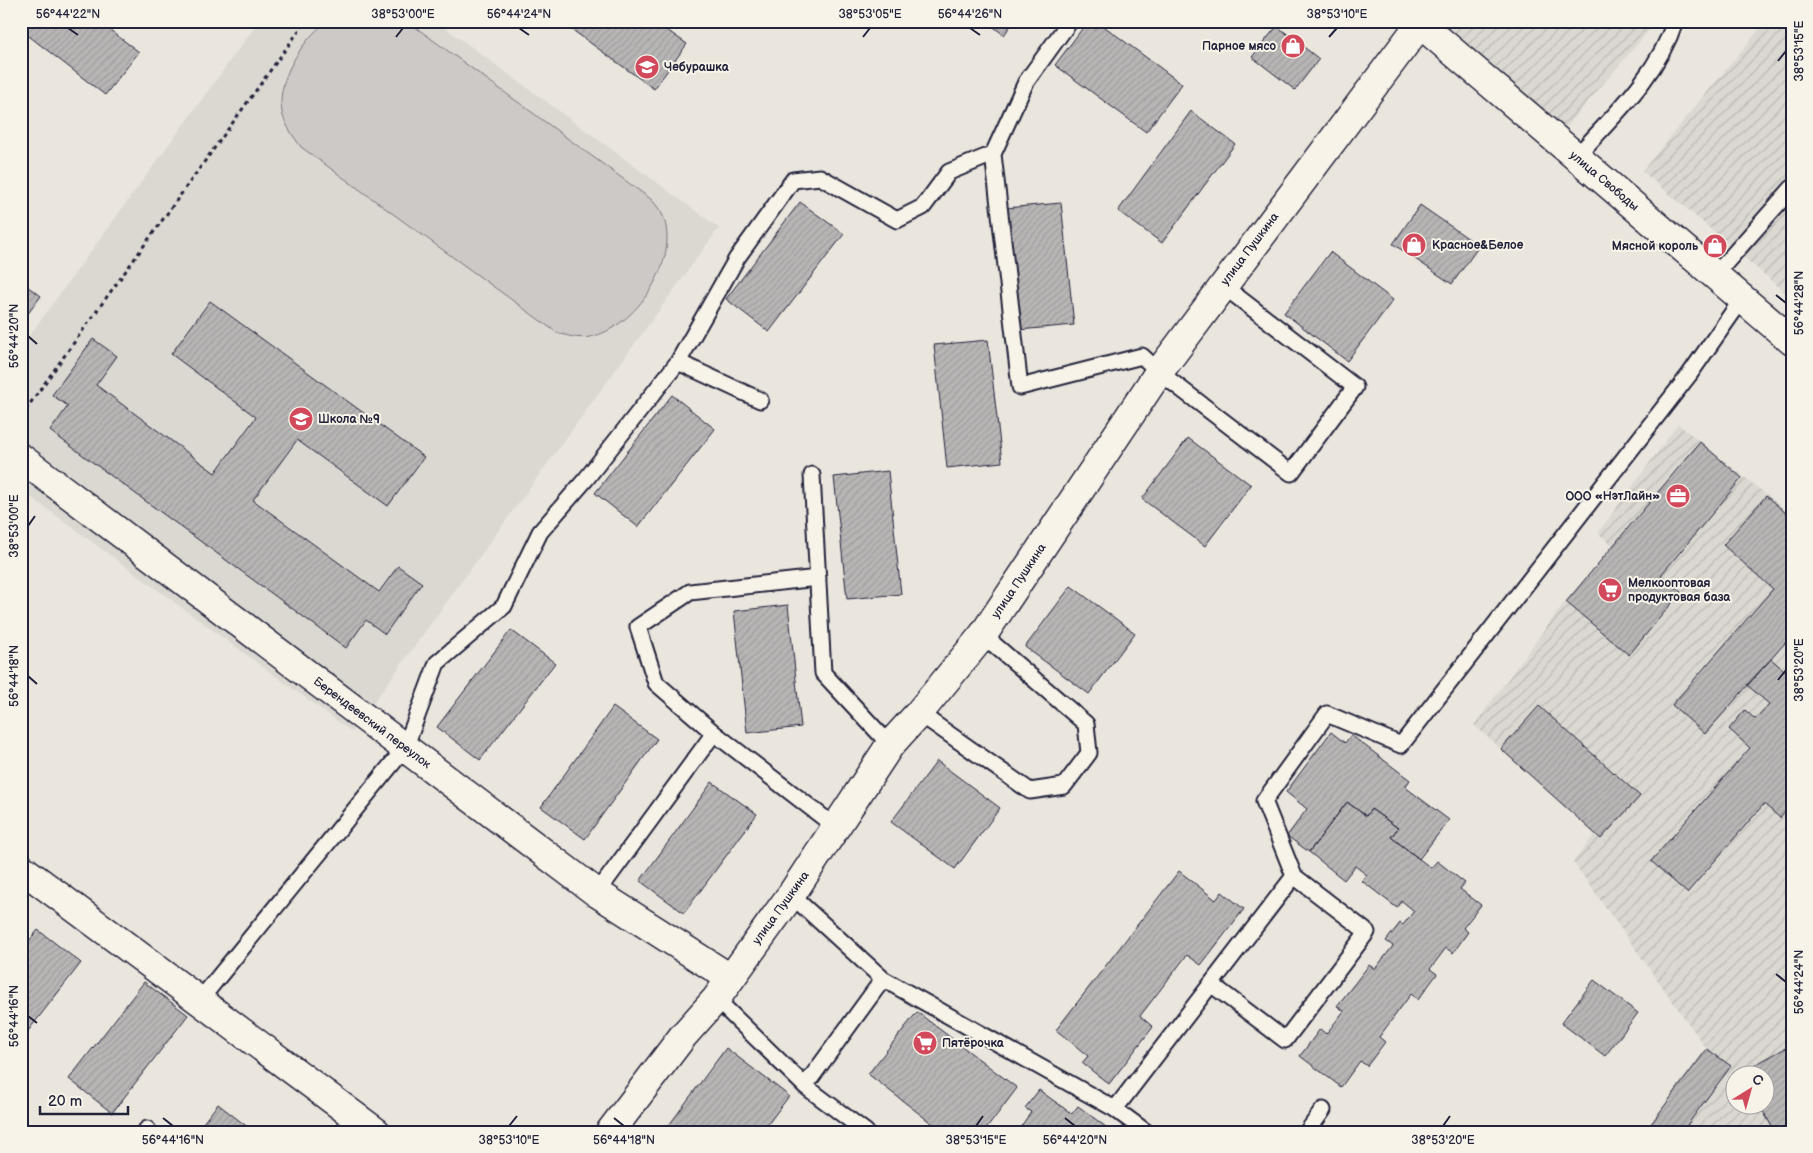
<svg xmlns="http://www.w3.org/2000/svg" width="1813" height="1153" viewBox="0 0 1813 1153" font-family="'Balsamiq Sans',sans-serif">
  <defs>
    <pattern id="industrial-furrows" width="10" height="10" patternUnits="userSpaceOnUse" patternTransform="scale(1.25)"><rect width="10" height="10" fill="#dbd8d2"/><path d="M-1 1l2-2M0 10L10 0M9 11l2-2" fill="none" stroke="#bcb9b5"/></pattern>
    <pattern id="building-hatch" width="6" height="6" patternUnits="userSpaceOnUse" patternTransform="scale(1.25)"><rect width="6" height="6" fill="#b8b6b5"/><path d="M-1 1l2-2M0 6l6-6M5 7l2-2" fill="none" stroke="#9e9c9d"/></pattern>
  </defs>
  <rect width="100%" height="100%" fill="#eae6de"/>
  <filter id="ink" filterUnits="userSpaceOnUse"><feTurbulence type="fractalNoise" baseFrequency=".02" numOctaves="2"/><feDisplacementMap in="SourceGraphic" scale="10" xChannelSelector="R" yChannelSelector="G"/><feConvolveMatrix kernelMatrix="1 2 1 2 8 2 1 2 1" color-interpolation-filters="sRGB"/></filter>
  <g filter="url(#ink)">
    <path fill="#dbd8d2" d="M259,21H436L719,228L352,732L21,490V347Z"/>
    <path fill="url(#industrial-furrows)" fill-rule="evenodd" d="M1423,21H1657L1558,137Z
      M1766,21H1792V298L1642,171Z
      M1678,424L1792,515V1132H1644L1706,1048L1573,862L1595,834L1474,725L1565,602L1613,546L1598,533ZM1736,1076H1766V1106H1736Z"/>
    <path fill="#cdc9c6" stroke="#787680" d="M327,21H407L652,200C656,205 661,211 663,216C681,261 635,328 590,337C578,339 567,336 556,332L301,147C294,137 287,128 283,116C273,84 302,40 327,21Z"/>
    <path fill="url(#building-hatch)" stroke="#22223b" d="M21,21H98L139,52L105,95L21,30Z
      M560,21H654L687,44L654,89Z
      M986,21H1014L1004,35Z
      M1088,21H1097L1182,84L1146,132L1055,65Z
      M1277,26L1319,59L1295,90L1252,57Z
      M1191,111L1235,144L1162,243L1118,211Z
      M800,202L844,234L769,332L726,299Z
      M1061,203L1074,325L1019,330L1006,208Z
      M1420,205L1479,246L1452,284L1393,244Z
      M1330,252L1393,300L1347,361L1284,313Z
      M21,282L41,296L21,323Z
      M210,301L424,457L388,506L297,440L253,500L379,592L398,566L422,583L385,634L366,620L346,648L50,431L68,406L52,395L93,339L117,356L96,385L215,473L256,417L171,354Z
      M988,340L1002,462L947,468L934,345Z
      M672,395L715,429L638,527L595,493Z
      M1188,438L1251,485L1205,546L1142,499Z
      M1700,442L1742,478L1661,575L1681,592L1629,655L1566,602Z
      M888,471L901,594L847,599L834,477Z
      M1766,496L1792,518V635L1705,734L1672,705L1773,589L1723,545Z
      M1071,586L1135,633L1089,694L1025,647Z
      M788,605L801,727L747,733L734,611Z
      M511,630L555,663L480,760L437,727Z
      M1792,635V645L1787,640Z
      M1771,659L1792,677V773L1789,776L1792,778V804L1780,818L1764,804L1687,893L1651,861L1750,748L1729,729L1745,710L1755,719L1769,704L1747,685Z
      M1539,706L1640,796L1601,839L1501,749Z
      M613,707L657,739L585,839L541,807Z
      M1331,732L1345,743L1351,735L1410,780L1405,787L1449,820L1419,859L1391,837L1398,828L1371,809L1366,816L1347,802L1309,852L1287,836L1307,809L1286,792Z
      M937,761L1000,808L955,869L891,822Z
      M712,782L757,814L684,913L640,881Z
      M1347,802L1366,816L1371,809L1398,828L1391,837L1431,868L1437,861L1465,883L1460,889L1481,905L1463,928L1468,932L1453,953L1446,948L1430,969L1437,974L1418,1000L1411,994L1379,1037L1385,1042L1367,1066L1360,1061L1341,1087L1300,1056L1320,1029L1326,1034L1344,1011L1337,1006L1369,965L1375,969L1393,946L1386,941L1400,923L1403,925L1414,911L1402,901L1397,908L1362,881L1367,875L1355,866L1344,880L1309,852Z
      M1179,871L1216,900L1222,892L1244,909L1201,965L1187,955L1140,1016L1153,1027L1109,1084L1082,1063L1088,1056L1056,1030Z
      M38,930L81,963L21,1040V951Z
      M1594,980L1638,1013L1605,1056L1561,1023Z
      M144,982L188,1015L112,1113L69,1079Z
      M917,1012L1017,1088L984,1132H943L868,1074Z
      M1791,1045L1792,1132H1775L1760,1106H1766V1076H1743L1742,1072Z
      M726,1048L789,1096L762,1132H664Z
      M1707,1049L1731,1066L1687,1125L1696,1132H1645Z
      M1039,1090L1072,1114L1078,1106L1106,1127L1102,1132H1017L1031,1112L1025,1108Z
      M218,1104L254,1132H196Z"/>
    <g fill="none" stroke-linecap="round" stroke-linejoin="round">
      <defs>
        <path id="lane" d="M1070,21L1026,82L993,154L1020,387L1142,356L1159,372L1291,473L1355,387L1222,285
          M1576,157C1613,116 1658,75 1675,21
          M1715,275L1792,188
          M678,362L737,258L793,180L820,177L897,220L923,207L949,172L993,154
          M812,475L823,673L890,745
          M919,713L1030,791L1064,786L1089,753L1086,724L983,635
          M714,733L837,828
          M597,893L714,733L656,683L638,627L690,592L818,578
          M791,895L883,979L1115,1109L1146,1132
          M1211,984L1285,1040L1367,932L1294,876L1264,801L1327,714L1401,745L1689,375L1742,299
          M716,999L805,1086L866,1132
          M199,1001L405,748L437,663L504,606L540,532L586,479L678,362L760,400
          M805,1086L883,979
          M1115,1109L1294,876
          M145,1132L147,1129L149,1132
          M1307,1132L1323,1110"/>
        <path id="street" d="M21,458L597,893L730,978
          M21,868L376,1132"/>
        <path id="secondary" d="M1417,21L1792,341
          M610,1132L683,1036L716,999L791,895L890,745L919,713L983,635L1159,372L1420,24"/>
      </defs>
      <use href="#lane" stroke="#22223b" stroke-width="19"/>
      <use href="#street" stroke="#22223b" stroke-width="31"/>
      <use href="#secondary" stroke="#22223b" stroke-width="31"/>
      <path stroke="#22223b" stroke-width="3" stroke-dasharray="4 4" stroke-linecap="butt" d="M21,416L306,21"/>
      <use href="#lane" stroke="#f7f3e8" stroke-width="15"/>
      <use href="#street" stroke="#f7f3e8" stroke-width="28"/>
      <use href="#secondary" stroke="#f7f3e8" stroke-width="28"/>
    </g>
  </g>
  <path fill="none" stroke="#22223b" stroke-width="2" d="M68,28L78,35M519,28L529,35M970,28L980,35M396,37L403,28M863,37L870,28M1329,37L1337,28M1778,61L1786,51M1776,295L1786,303M28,336L37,344M28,526L35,516M28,676L37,684M1778,680L1786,670M1776,974L1786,982M28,1016L37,1023M163,1118L173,1126M614,1118L624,1126M1065,1118L1075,1126M509,1126L517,1116M976,1126L983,1116M1443,1126L1450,1116"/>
  <defs>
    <symbol id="shop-disc" viewBox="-11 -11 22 22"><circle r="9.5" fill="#d1495b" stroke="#f7f3e8"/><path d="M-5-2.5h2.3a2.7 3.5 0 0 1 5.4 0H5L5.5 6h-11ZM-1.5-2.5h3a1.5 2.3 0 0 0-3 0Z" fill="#fff"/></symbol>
    <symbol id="school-disc" viewBox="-11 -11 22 22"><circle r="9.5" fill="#d1495b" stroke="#f7f3e8"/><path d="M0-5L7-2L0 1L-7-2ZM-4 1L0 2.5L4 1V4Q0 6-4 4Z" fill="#fff"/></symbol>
    <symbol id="office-disc" viewBox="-11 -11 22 22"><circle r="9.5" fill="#d1495b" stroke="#f7f3e8"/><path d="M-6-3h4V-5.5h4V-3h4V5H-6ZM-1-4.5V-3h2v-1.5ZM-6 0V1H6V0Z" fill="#fff"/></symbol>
    <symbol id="supermarket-disc" viewBox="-11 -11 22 22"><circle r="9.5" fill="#d1495b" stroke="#f7f3e8"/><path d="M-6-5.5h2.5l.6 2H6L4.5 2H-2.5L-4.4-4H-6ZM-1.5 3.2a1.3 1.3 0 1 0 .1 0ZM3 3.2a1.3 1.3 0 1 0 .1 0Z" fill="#fff"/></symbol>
  </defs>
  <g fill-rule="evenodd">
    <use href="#shop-disc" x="1279" y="32" width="28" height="28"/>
    <use href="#school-disc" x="633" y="53" width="28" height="28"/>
    <use href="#shop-disc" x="1400" y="231" width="28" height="28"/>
    <use href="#shop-disc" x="1701" y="232" width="28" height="28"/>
    <use href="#school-disc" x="287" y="405" width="28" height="28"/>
    <use href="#office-disc" x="1664" y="482" width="28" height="28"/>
    <use href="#supermarket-disc" x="1596" y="576" width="28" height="28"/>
    <use href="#supermarket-disc" x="911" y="1029" width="28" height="28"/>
  </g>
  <g text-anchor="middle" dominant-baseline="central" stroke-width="4" stroke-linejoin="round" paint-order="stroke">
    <g font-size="12" font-weight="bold" fill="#22223b" stroke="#f7f3e8" text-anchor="start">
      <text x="1276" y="46" text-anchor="end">Парное мясо</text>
      <text x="664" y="67">Чебурашка</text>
      <text x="1432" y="245">Красное&amp;Белое</text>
      <text x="1698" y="246" text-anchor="end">Мясной король</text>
      <text x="318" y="419">Школа №9</text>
      <text x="1660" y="496" text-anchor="end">ООО «НэтЛайн»</text>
      <text x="1628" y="583">Мелкооптовая<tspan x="1628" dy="14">продуктовая база</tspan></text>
      <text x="942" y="1043">Пятёрочка</text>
    </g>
    <g font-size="12" fill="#22223b" stroke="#f7f3e8">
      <text transform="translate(1604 181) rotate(40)">улица Свободы</text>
      <text transform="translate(1250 249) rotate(-53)">улица Пушкина</text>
      <text transform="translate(1019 581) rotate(-56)">улица Пушкина</text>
      <text transform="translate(372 723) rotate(37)">Берендеевский переулок</text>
      <text transform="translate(781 908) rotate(-54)">улица Пушкина</text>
    </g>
  </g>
  <rect width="1813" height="1153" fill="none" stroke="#f7f3e8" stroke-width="55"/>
  <g transform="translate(1750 1090) rotate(37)"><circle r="24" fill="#f7f3e8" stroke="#a29fa3"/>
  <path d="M0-4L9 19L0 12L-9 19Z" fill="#d1495b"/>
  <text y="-8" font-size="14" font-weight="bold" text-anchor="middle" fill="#22223b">С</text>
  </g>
  <path d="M40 1106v8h88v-8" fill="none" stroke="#22223b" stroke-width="2.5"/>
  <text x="48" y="1106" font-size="15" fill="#22223b" stroke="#f7f3e8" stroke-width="4" paint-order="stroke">20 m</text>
  <rect x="28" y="28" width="1758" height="1098" fill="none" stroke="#22223b" stroke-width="2"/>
  <g font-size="12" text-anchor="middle" fill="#22223b">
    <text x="68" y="18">56°44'22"N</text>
    <text x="403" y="18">38°53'00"E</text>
    <text x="519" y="18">56°44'24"N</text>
    <text x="870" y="18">38°53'05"E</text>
    <text x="970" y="18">56°44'26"N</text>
    <text x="1337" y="18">38°53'10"E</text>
    <text transform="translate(1799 51) rotate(-90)" y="4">38°53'15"E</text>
    <text transform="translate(1799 303) rotate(-90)" y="4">56°44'28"N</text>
    <text transform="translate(14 336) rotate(-90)" y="4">56°44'20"N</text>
    <text transform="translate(14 526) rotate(-90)" y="4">38°53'00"E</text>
    <text transform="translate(1799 670) rotate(-90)" y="4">38°53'20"E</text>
    <text transform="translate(14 676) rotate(-90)" y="4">56°44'18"N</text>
    <text transform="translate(1799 982) rotate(-90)" y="4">56°44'24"N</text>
    <text transform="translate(14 1016) rotate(-90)" y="4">56°44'16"N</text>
    <text x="173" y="1144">56°44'16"N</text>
    <text x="509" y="1144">38°53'10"E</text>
    <text x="624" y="1144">56°44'18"N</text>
    <text x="976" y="1144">38°53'15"E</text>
    <text x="1075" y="1144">56°44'20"N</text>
    <text x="1443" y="1144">38°53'20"E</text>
  </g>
</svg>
